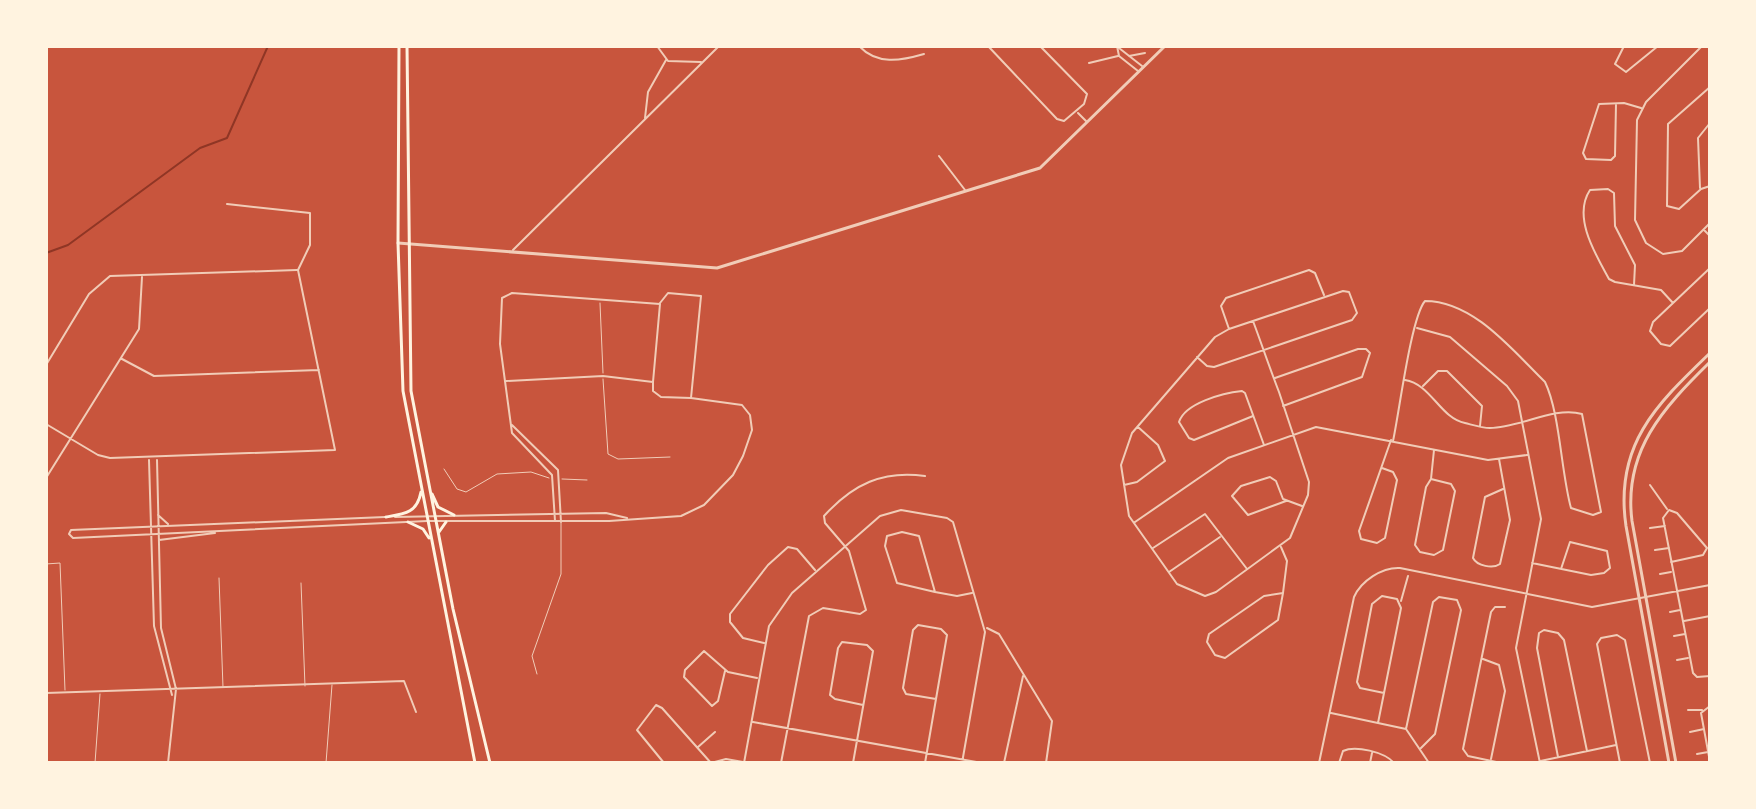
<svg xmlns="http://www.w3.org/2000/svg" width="1756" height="809" viewBox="0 0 1756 809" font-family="'DejaVu Sans',sans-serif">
  <rect width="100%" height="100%" fill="#c8553d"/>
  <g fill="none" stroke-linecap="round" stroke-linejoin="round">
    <path stroke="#8f3625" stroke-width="2" d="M46,253L68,245L200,148L227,138L268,46"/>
    <path stroke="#f1ccb7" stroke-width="1" d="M600,303L603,373
      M603,379L608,454L618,459L670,457
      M444,469L457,489L466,492L497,474L531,472L549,478
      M562,479L587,480
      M46,564L60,563L65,690
      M219,578L223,687
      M301,583L305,686
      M537,674L532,656L561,574V523
      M95,763L100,694
      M326,763L332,685"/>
    <path stroke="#f1ccb7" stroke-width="2" d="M657,46L668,61L701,62
      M859,46C877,65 900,61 924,54
      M988,46L1057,119L1064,121L1084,104L1087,94L1040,46
      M1117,46L1119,56L1138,71
      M1624,46L1615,64L1626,72L1658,46
      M1702,46L1646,102L1637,120L1635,220L1646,243L1663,254L1682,251L1710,223
      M46,47L48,46
      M1119,48L1142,66
      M1129,56L1145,53
      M1089,63L1118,56
      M1710,87L1668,124L1667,206L1679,209L1701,189L1710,186
      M1616,104L1615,156L1611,160L1586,159L1583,153L1599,104L1624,103L1641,108
      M1078,113L1087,122
      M645,118L648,92L666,60
      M939,156L965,190
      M1700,188L1698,138L1710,123
      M1704,230L1710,236
      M513,250L719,46
      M1710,268L1653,322L1650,331L1661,344L1670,346L1710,308
      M1634,285L1635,265L1615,226L1614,193L1608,189L1590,190C1572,217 1596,255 1609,279L1615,282L1661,290L1673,303
      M1417,328L1450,337L1507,386L1518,401L1541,519L1516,648L1540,763
      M1229,329L1221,306L1226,298L1309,270L1315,273L1324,295
      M1197,357L1207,366L1214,367L1352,320L1357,313L1349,292L1343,291L1229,329L1215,337L1132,433L1121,465L1129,516L1177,584L1205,596L1216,592L1290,538L1308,495L1309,482L1279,392C1270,369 1262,345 1253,321
      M122,359L154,376L319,370
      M46,365L89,294L110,276L297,270
      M1275,378L1358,349H1366L1370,353L1362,377L1283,406
      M506,381L603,376L653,382V391L661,397L691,398L701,296L668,293L660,303
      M1423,386L1438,371H1447L1482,406L1480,426
      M1253,416L1194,440L1189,438L1179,422C1185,403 1223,393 1242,391L1245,393L1264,445
      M46,424L98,455L110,458L335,450L298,270L310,245V213L227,204
      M512,425L558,470L561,522
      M1393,441C1399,414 1411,317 1425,301C1474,301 1513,351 1545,382C1560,413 1561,472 1571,508L1593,515L1601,512L1582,414C1554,406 1519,428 1490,428C1482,428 1473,425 1465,423C1440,418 1431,384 1405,380
      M1499,459L1510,520L1500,564C1493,569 1477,566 1473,558L1485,497L1503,489
      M149,460L154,626L172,695
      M157,460L161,628L176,689L168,763
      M1382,468L1393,472L1397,480L1385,538L1377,543L1361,539L1359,531L1391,440
      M46,478L139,329L142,277
      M1431,479L1451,484L1455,491L1443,550L1434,555L1420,552L1415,545L1426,487L1431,479L1434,450
      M1124,485L1137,482L1165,461L1158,445L1138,427
      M1650,485L1667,509
      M1286,501L1248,515L1232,496L1241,486L1270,477L1276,481L1283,499L1302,506
      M158,515L168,524
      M385,517L71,530L69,534L73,538L427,521H609L681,516L704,505L733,475L743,456L752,430L750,415L742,405L691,398
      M395,517L606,513L627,518
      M555,521L552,475L512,433L500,344L502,298L512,293L660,304L653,382
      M1135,522L1228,458L1316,427L1488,460L1527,455
      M1650,528L1665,526
      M159,540L215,533
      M1281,547L1287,561L1283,593L1264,596L1209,634L1207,642L1215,655L1225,658L1278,620L1283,593
      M1153,548L1205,514L1247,569
      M1655,550L1669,548
      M1671,562L1703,555L1707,548L1677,513L1669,510L1663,518L1693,673L1697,677L1710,676
      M1532,563L1591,575L1604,573L1610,568L1607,551L1570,542L1561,569
      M1169,572L1220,537
      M1660,574L1671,572
      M935,592L897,583L885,546L887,536L902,532L919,536L935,592L957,596L972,593
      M1401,601L1408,576
      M1670,612L1680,610
      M1684,621L1710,616
      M987,628L999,634L1052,721L1046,763
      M1674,636L1685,634
      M764,643L743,638L730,622V614L768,565L788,547L797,549L815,570
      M1483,659L1499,665L1505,691L1491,759
      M1677,660L1688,658
      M725,671L718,701L712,706L684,677L685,670L704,651L728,672L757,678
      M46,693L404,681L416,712
      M1710,706L1701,713L1710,762
      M1688,710H1702
      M1331,713L1406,729L1429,763
      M753,722L982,763
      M1378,723L1401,608L1397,599L1382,596L1372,604L1357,682L1360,688L1384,693
      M1406,729L1433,602L1439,597L1457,600L1461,610L1435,734L1421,748
      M1690,732L1704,729
      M698,747L715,732
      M1697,754L1708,752
      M1558,757L1537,648L1539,633L1544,630L1558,633L1564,640L1587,751
      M664,763L637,730L656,705L662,708L711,763
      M711,763L726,759L743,762
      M744,763L769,626L792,593L880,516L901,510L947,518L953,522L985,632L962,763
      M781,763L809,616L823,608L860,614L866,610L849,551L825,523L824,516C853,484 883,470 925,476
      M853,763L873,651L867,645L842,642L838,648L830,695L835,699L863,705
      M925,763L936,699L906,694L903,688L913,630L918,625L941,629L947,635L936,699
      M1004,763L1023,676
      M1319,763L1354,597C1361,581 1382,567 1400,568L1592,607L1710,585
      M1339,763L1343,751C1355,745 1385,752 1394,763
      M1370,763L1372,753
      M1501,763L1468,756L1463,749L1491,612L1495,607H1505
      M1531,763L1616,745
      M1620,763L1597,644L1601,638L1617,635L1625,640L1650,763"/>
    <path stroke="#f1ccb7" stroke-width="3" d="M398,243L717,268L1040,168L1165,46
      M1669,763L1626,526C1614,445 1656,405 1710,353
      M1676,763L1632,521C1623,451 1663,408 1710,362"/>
    <path stroke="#fff3e0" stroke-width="3" d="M399,46L398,243L403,391L475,763
      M407,46L411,391L453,609L490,763
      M432,494L438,507L454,515
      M386,517C405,514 417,513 421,492
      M408,522L423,529L429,538
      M439,532L446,522"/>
  </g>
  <rect width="1756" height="809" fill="none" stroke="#fff3e0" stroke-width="96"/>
</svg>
